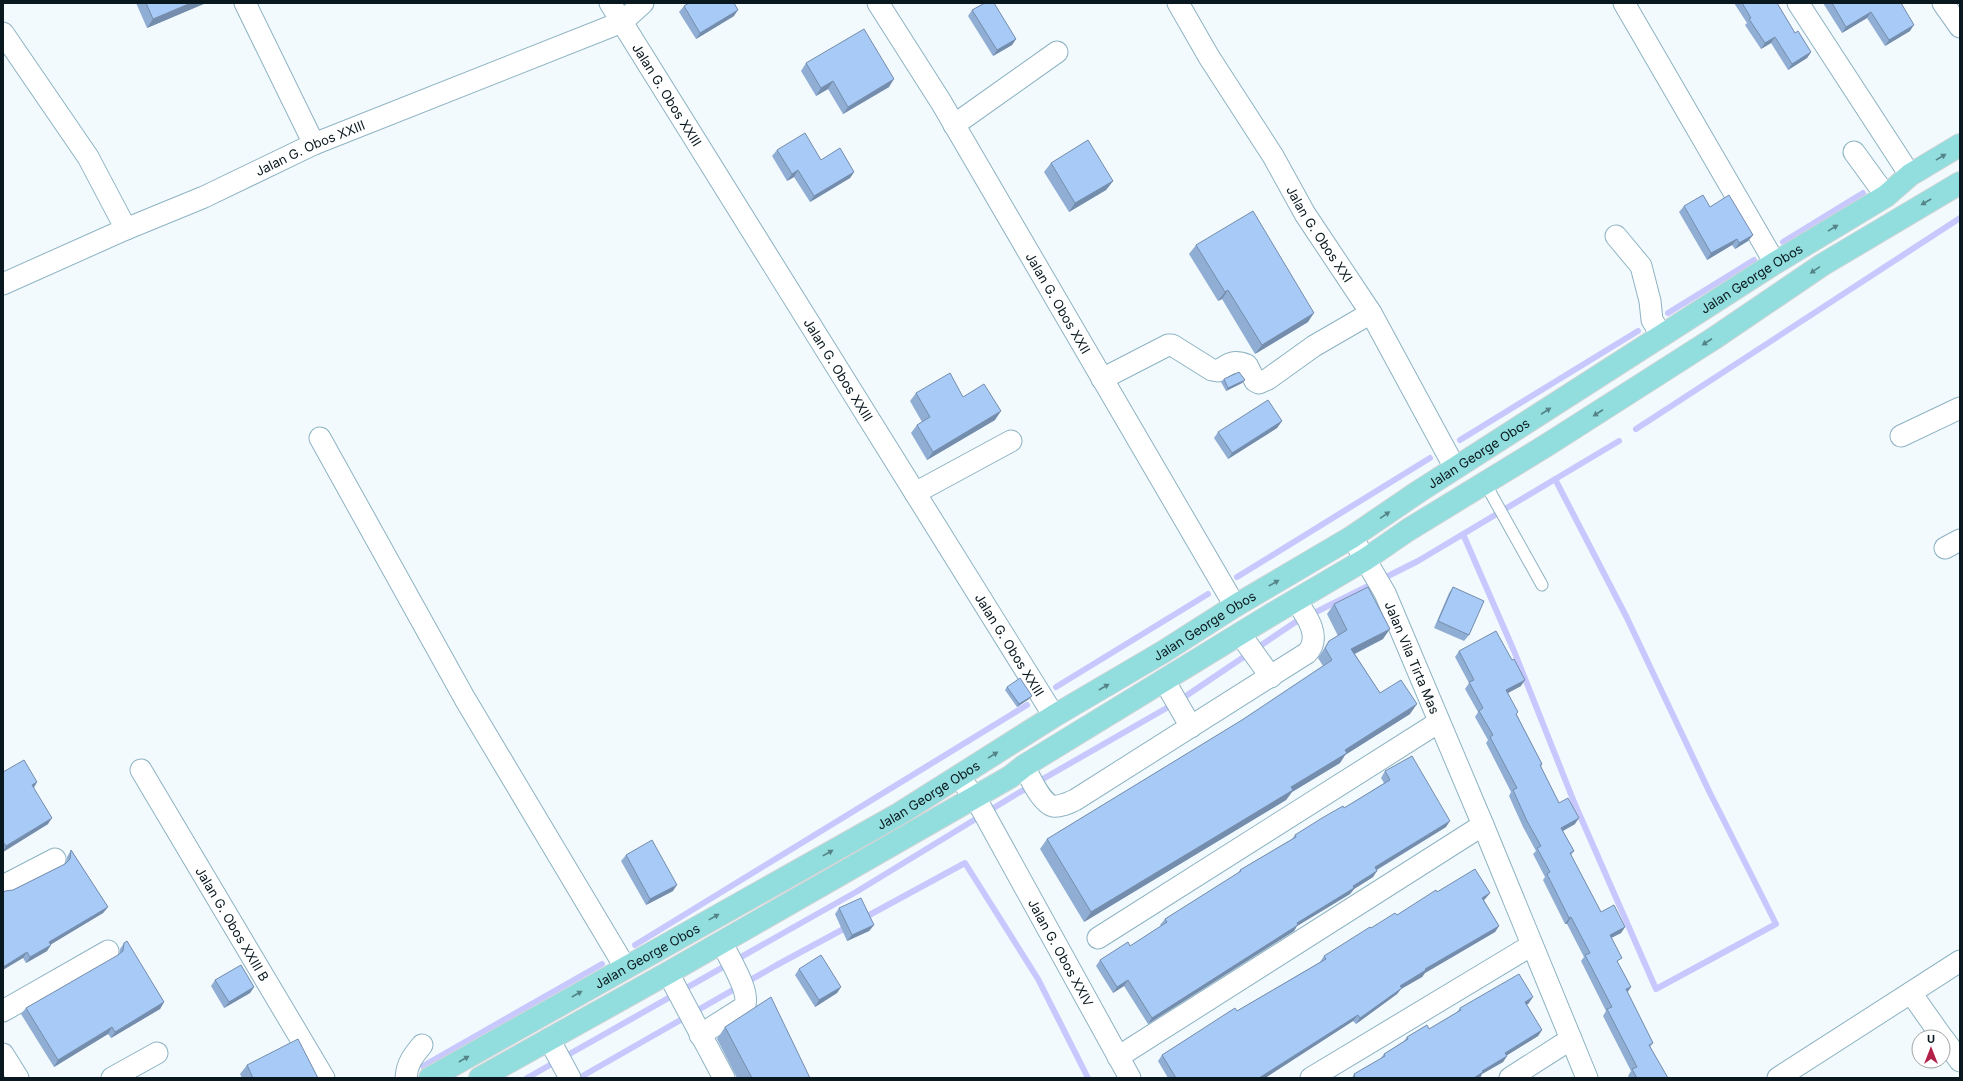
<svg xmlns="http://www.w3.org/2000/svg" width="1963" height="1081" viewBox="0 0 1963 1081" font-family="Inter,sans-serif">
  <rect width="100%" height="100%" fill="#f3fafe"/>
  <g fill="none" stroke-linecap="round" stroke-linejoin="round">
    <path stroke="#c7c8fd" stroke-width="6" d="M1783,242L1863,193
      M1668,313L1754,260
      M1636,429L1960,218
      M1460,440L1638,331
      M1463,534L1514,651L1574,802L1656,989L1776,924L1709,791L1626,616L1555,479
      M1237,577L1430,458
      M1056,687L1208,594
      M862,919L965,863L1038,979L1088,1078
      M635,945L1027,705
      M423,1066L602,964
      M527,1078L856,892L1015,795L1177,702L1294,623L1418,561L1619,441
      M579,1078L775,966L849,926"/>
    <defs>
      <path id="service" d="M1485,483L1542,585"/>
      <g id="minor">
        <path d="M245,3L314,144"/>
        <path id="s1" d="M610,3L1054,716"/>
        <path id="s2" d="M878,3L941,102L1235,606"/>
        <path id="s3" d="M1178,3L1209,57L1273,156L1305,214L1371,313L1455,468"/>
        <path d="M1624,3L1775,263"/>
        <path d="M1798,3L1910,175"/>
        <path d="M1943,3L1960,27"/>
        <path d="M3,33L88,157L126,229"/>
        <path d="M954,125L1057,52"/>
        <path d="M1854,152L1886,196"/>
        <path d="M1616,236L1641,266L1650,301L1652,320L1662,336"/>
        <path id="s4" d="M3,284L126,229L204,197L314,144L622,22L643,3"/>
        <path d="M1102,379L1168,345H1172L1212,370L1218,371C1229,363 1234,360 1247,365L1255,381L1259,383L1268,379L1314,346L1371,313"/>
        <path d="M1901,436L1960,408"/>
        <path d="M320,438L465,699L625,967"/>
        <path d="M915,493L1011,441"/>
        <path id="s5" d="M1352,537L1385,593L1483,825L1587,1078"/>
        <path d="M1945,548L1960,540"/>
        <path d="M1240,634L1271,677"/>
        <path d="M1164,680L1191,727"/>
        <path d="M1024,766C1029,776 1042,804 1053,806C1061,807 1068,803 1075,800L1307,653C1322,637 1307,616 1296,601"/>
        <path id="s6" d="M141,770L324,1078"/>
        <path id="s7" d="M959,776L980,806L1130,1078"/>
        <path d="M3,886L55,859"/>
        <path d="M1098,938L1439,722"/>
        <path d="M668,973L724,1078"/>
        <path d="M1911,993L1942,1037"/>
        <path d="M3,1011L108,951"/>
        <path d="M700,1035L744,1007C752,993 728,957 722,943"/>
        <path d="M1943,1038L1960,1061"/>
        <path d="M549,1039L570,1078"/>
        <path d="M3,1054L18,1078"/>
        <path d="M1118,1057L1483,825"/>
        <path d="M112,1078L157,1053"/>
        <path d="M406,1078C407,1063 413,1056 422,1045"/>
        <path d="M1311,1078L1532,945"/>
        <path d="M1510,1078L1571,1039"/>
        <path d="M1778,1078L1960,961"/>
      </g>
      <g id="primary">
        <path id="s8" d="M430,1078L899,814L1054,716L1163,652L1235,606L1352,537L1418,492L1775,263L1886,196L1910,175L1960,145"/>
        <path d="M480,1078L668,973L1010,777L1024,766L1274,613L1366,559L1408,530L1547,445L1713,339L1822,265L1960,183"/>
      </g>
    </defs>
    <use href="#service" stroke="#8db3c3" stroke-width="13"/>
    <use href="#minor" stroke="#8db3c3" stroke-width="23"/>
    <use href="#primary" stroke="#d3d5d6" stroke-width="24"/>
    <use href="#service" stroke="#fff" stroke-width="11"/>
    <use href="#minor" stroke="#fff" stroke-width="21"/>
    <use href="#primary" stroke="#92dddd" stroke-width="22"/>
  </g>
  <path fill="#90aed4" d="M136,3H206L147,28Z
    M1734,3H1777L1795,33L1811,52L1807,58L1788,70L1771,43L1761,49L1745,25L1747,23Z
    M1823,3H1901L1910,31L1885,46L1867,18L1842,33Z
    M684,6L734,16L696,39L679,12Z
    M972,10L1016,39L1012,45L993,56L968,16Z
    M806,63L889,87L843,114L828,89L816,96L801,71Z
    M777,150L821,160L854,172L850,178L810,202L794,177L787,181L772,156Z
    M1051,163L1113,181L1106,190L1069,212L1044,172Z
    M1684,206L1710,207L1753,235L1748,241L1735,249L1732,245L1707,260L1679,212Z
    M1196,245L1308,322L1255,354L1222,299L1218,301L1189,254Z
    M1224,379L1242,383L1226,391L1221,382Z
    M916,393L963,397L995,420L927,460L911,433L917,425L922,422L910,401Z
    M1282,421L1277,428L1228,459L1214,438L1218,432Z
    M1453,587L1469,635L1464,641L1434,628L1449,593Z
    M1334,604L1383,639L1355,654L1380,693L1410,714L1345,755L1340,763L1292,792L1286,800L1084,922L1040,849L1047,839L1242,720L1323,666L1318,658L1329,641L1338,636L1327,614Z
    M1459,651L1521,686L1508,693L1517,715L1542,764L1541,767L1559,803L1575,824L1563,831L1574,851L1571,855L1601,912L1625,927L1621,933L1611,938L1618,963L1631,987L1627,992L1653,1043L1650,1047L1668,1078H1629L1628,1076L1631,1071L1603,1016L1606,1011L1581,961L1584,957L1567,924H1565L1543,880L1545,877L1533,854L1536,851L1523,827L1509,796L1511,792L1486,743L1488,740L1475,717L1478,712L1465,689L1469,683L1455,657Z
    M1007,687L1029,699L1017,707L1005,690Z
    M1385,771L1446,827L1377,870L1373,877L1354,889L1350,894L1297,926L1294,931L1148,1024L1124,986L1113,993L1096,966L1100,960L1130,946L1161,926L1160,925L1165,919L1237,874L1240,870L1292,839L1295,835L1344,808L1384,783L1381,778Z
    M3,772L37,782L34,788L48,824L3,852Z
    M71,850L108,907L103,913L51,944L47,951L26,963L23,958L13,890L65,864L66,863L67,857Z
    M626,855L673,891L646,905L621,861Z
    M1437,892L1490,893L1485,899L1484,900L1499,926L1495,932L1425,973L1422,977L1401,989L1397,994L1356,1024L1353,1021L1265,1078H1168L1158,1061L1162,1055L1320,962L1324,956L1371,928L1397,915Z
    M839,908L874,925L869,931L847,941L835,914Z
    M124,943L164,1002L160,1009L111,1038L108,1034L54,1067L21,1014L26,1008L119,955L120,949Z
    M799,969L841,987L837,993L815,1007L795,975Z
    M215,980L254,987L250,993L224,1008L211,986Z
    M1529,1003L1527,1005L1542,1030L1538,1036L1507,1055V1056L1503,1062L1482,1074L1480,1078H1352L1354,1074L1380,1059L1384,1054L1404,1041L1407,1037L1429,1029L1457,1012L1460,1008Z
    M725,1027L810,1078H737L717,1039Z
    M247,1065L318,1078H242L240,1074Z"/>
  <path fill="#758dac" d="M191,3H206L147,28L153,19Z
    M738,10L734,16L696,39L700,33Z
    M1871,12L1867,18L1842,33L1846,27Z
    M1914,25L1910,31L1885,46L1889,40Z
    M1775,37L1771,43L1761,49L1765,43Z
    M1016,39L1012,45L993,56L997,50Z
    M1811,52L1807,58L1788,70L1792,64Z
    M894,79L889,87L843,114L848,107Z
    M833,81L828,89L816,96L821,88Z
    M798,170L794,177L787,181L792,174Z
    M854,172L850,178L810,202L814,196Z
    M1113,181L1106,190L1069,212L1075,203Z
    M1753,235L1748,241L1735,249L1739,243Z
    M1737,239L1732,245L1707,260L1711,253Z
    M1228,290L1222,299L1218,301L1225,292Z
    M1314,313L1308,322L1255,354L1262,345Z
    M1245,380L1242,383L1226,391L1228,388Z
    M1001,411L995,420L927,460L933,452Z
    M1282,421L1277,428L1228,459L1232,453Z
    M1390,629L1383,639L1344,659L1351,649Z
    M1525,680L1521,686L1502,696L1506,690Z
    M1032,696L1029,699L1017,707L1019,704Z
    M1417,704L1410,714L1345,755L1340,763L1292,792L1286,800L1084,922L1091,912L1291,787L1345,750Z
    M37,782L33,788L32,785Z
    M52,818L48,824L3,852L6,846Z
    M1579,818L1575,824L1557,834L1561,828Z
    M1450,821L1446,827L1371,873L1375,867Z
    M1377,871L1373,877L1354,889L1350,894L1297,926L1294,931L1148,1024L1152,1018L1353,886Z
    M677,885L673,891L646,905L650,899Z
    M1490,893L1485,899L1478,904L1482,898Z
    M108,907L103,913L45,948L49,942Z
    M1571,917L1567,924H1565L1569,918Z
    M874,925L869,931L847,941L852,935Z
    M1499,926L1495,932L1425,973L1422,977L1401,989L1397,994L1356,1024L1360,1018L1400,986L1425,969Z
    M1625,927L1621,933L1605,941L1610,935Z
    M51,945L47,951L26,963L30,957Z
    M27,952L23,958L3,970V967Z
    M1128,980L1124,986L1113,993L1117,987Z
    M254,987L250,993L224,1008L229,1002Z
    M841,987L837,993L815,1007L819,1000Z
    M1631,987L1627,993L1626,989Z
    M1533,997L1529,1003L1521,1008L1525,1002Z
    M164,1002L160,1009L111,1038L115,1032Z
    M1358,1015L1353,1021L1265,1078H1259Z
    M112,1027L108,1034L54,1067L58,1060Z
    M1542,1030L1538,1036L1501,1059L1505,1053Z
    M1507,1056L1503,1062L1482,1074L1480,1078H1474L1482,1071Z"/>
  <path fill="#a7caf6" stroke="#758dac" d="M146,3H191L153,19Z
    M689,3H734L738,10L700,33L684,6Z
    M985,3H994L1016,39L997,50L972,10Z
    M1742,3H1777L1795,33L1798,31L1811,52L1792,64L1775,37L1765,43L1749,19L1751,18Z
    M1832,3H1901L1914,25L1889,40L1871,12L1846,27Z
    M864,29L894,79L848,107L833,81L821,88L806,63Z
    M805,133L821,160L840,148L854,172L814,196L798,170L792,174L777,150Z
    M1088,140L1113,181L1075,203L1051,163Z
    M1703,195L1710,207L1729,195L1753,235L1739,243L1737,239L1711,253L1684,206Z
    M1253,211L1314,313L1262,345L1228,290L1225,292L1196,245Z
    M1239,372L1245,380L1228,388L1224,379Z
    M950,373L963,397L984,384L1001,411L933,452L917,425L930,417L916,393Z
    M1268,400L1282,421L1232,453L1218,432Z
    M1368,587L1390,629L1351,649L1380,693L1401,680L1417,704L1345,750L1347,753L1291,787L1293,790L1091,912L1047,839L1242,720L1332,660L1325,648L1329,641L1347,630L1334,604Z
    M1453,587L1484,601L1469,635L1438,621Z
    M1496,631L1512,660L1514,659L1525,680L1506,690L1518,712L1516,714L1542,764L1540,765L1559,803L1568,798L1579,818L1561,828L1574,851L1570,853L1601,912L1614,905L1625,927L1610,935L1622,958L1617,961L1631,987L1626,989L1653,1043L1649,1045L1668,1078H1637L1632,1069L1637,1067L1607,1009L1612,1007L1585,955L1590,953L1571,917L1569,918L1547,874L1550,872L1537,848L1541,846L1527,821L1513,790L1517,788L1490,737L1493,735L1479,711L1483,708L1469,682L1474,680L1459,651Z
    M1020,678L1032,696L1019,704L1007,687Z
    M1412,756L1450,821L1375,867L1377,871L1353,886L1354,888L1297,923L1298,925L1152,1018L1128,980L1117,987L1100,960L1128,942L1130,946L1167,922L1165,919L1241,871L1240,870L1296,837L1295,835L1322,818L1343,806L1344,808L1390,780L1385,771Z
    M24,760L37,782L32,785L52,818L6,846L3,842V772Z
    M652,840L677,885L650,899L626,855Z
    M71,850L108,907L49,942L51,945L30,957L27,952L3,967V893L5,891L13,890L65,864L70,859Z
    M1475,869L1490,893L1482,898L1499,926L1425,969L1426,970L1400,986L1402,988L1360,1018L1358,1015L1259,1078H1176L1162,1055L1235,1008L1237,1011L1326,959L1324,956L1370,927L1371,928L1395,913L1397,915L1436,890L1437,892Z
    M861,898L874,925L852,935L839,908Z
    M127,941L164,1002L115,1032L112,1027L58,1060L26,1008L118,955L123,951L124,943Z
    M821,955L841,987L819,1000L799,969Z
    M241,965L254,987L229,1002L215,980Z
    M1519,974L1533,997L1525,1002L1542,1030L1505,1053L1507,1056L1482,1071L1483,1072L1474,1078H1352L1355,1076L1354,1074L1385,1056L1384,1054L1408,1039L1407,1037L1427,1025L1429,1029L1461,1010L1460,1008Z
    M771,997L810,1078H752L744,1063L725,1027Z
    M298,1039L318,1078H253L247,1065Z"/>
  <defs><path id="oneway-solid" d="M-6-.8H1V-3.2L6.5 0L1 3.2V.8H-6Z"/></defs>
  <g fill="#548487">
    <use href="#oneway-solid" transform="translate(1941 157) rotate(-31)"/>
    <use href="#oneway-solid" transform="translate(1926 202) rotate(150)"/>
    <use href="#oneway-solid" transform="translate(1833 228) rotate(-31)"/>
    <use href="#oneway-solid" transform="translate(1815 270) rotate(146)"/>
    <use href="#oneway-solid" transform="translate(1707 342) rotate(147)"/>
    <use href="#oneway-solid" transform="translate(1546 411) rotate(-33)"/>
    <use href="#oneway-solid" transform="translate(1598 413) rotate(147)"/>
    <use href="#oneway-solid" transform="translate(1385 515) rotate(-34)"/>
    <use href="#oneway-solid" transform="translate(1274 583) rotate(-30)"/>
    <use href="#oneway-solid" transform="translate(1104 687) rotate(-30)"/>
    <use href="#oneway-solid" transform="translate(993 755) rotate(-32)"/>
    <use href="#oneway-solid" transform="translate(828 853) rotate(-29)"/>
    <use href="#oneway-solid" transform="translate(714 917) rotate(-29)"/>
    <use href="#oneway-solid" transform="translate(577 994) rotate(-30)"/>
    <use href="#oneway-solid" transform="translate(464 1059) rotate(-30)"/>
  </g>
  <g text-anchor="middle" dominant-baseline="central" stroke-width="3" stroke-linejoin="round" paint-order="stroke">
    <g font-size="13" fill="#09181e" stroke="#fff">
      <text stroke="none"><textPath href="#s1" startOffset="108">Jalan G. Obos XXIII</textPath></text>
      <text stroke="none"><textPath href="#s4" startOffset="336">Jalan G. Obos XXIII</textPath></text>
      <text stroke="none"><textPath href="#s3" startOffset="271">Jalan G. Obos XXI</textPath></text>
      <text stroke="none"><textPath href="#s8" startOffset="1545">Jalan George Obos</textPath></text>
      <text stroke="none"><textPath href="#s2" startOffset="350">Jalan G. Obos XXII</textPath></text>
      <text stroke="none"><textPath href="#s1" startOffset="432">Jalan G. Obos XXIII</textPath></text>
      <text stroke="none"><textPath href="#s8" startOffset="1221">Jalan George Obos</textPath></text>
      <text stroke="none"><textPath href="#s8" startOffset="897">Jalan George Obos</textPath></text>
      <text stroke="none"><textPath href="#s1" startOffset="756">Jalan G. Obos XXIII</textPath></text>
      <text stroke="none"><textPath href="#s5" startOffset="135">Jalan Vila Tirta Mas</textPath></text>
      <text stroke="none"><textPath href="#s8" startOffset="573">Jalan George Obos</textPath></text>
      <text stroke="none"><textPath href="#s6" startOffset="179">Jalan G. Obos XXIII B</textPath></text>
      <text stroke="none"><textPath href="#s7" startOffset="204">Jalan G. Obos XXIV</textPath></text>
      <text stroke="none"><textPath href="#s8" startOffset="249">Jalan George Obos</textPath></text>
    </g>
  </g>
  <rect width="1963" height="1081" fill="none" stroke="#09181e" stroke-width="8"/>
  <g transform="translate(1931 1049)"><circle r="19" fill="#ffffff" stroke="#9da3a5"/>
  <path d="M0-3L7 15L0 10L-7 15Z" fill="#b22048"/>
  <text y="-6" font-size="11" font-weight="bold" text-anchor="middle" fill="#09181e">U</text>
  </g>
</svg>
